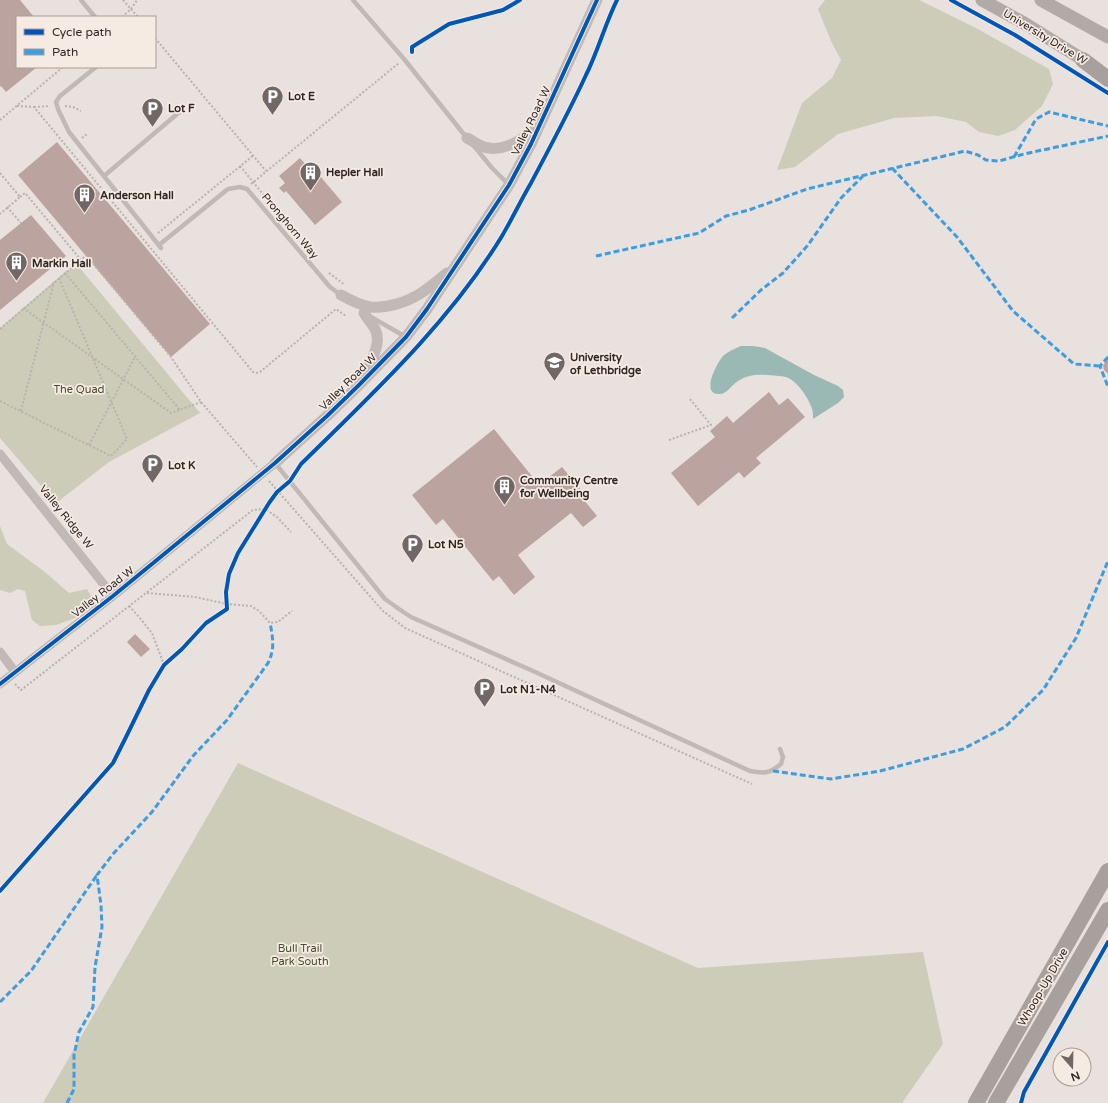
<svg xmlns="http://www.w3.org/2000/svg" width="1108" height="1103" viewBox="0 0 1108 1103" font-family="'Varela Round',sans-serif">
  <rect width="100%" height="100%" fill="#e9e1dd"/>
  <path fill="#ccccb8" d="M825,0H919L976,28L1049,69L1053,84L1042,106L1015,130L998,136L979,132L966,122L937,116L894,118L838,134L795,167L777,170L802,103L832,78L841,60L831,41L818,9Z
    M79,267L200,413L109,462L56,503L0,438V328L66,271Z
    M0,526L7,544L45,572L69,593L87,589L94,601L75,618L56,625L40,626L32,620L25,591L18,589L10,593L0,590Z
    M238,763L698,968L923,952L943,1044L902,1103H43Z"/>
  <path fill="#9bb9b4" d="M741,346H753L765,348L814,375L838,386L843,390L844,397L838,403L813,419C813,415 813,410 811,406C807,396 797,381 786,377C780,376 773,375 767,375C757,374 747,375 738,381C731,385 727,395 718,394C701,393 717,363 723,356C729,351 734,349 741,346Z"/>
  <path fill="#bba3a0" d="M0,0H20L34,17H17V67H37L6,92L1,86L0,87Z
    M57,142L210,324L171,357L18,175Z
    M300,158L306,165L309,163L342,202L315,225L286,191L284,193L279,188L285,183L279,176Z
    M31,215L66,256L0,310V240Z
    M1108,359V374L1104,370L1103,366L1105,362Z
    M769,392L779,405L788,398L805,417L756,458L761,463L744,478L739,472L698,506L671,473L715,437L710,431L727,416L733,423Z
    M494,429L539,485L562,467L586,496L584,500L597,516L583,527L571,513L518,555L535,577L514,595L499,576L493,581L443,519L436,525L412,495Z
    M135,634L150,649L141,657L127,642Z"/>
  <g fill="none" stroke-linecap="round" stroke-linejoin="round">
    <path stroke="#bab2af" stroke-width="2" stroke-dasharray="2 2" stroke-linecap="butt" d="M123,0L138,17
      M122,17L131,9L137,0
      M155,38L266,171
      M17,106L34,107L253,372L256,373L260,372L336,309L346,316
      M65,106L73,107L81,111
      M34,107L50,106
      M0,120L63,67
      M82,138L88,133
      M240,166L294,232
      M0,173L20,197L0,214
      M251,184L399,63
      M20,197L25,193L81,260L86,255L171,357L201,402L257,467
      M7,207L21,223
      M158,233L254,155
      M65,273L180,410
      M329,273L345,285
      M23,308L171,413L201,402
      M0,329L81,260
      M0,401L111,456L127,439L59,278
      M21,411L54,282
      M669,440L711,425L690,399
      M89,445L135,357
      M269,481L383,611L405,628L752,784
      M147,593L195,597L227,604L251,606L259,611L270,623L278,622L292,611
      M129,606L139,617L152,633L164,665
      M15,684L21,690L253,510L265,509L277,517L291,532"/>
    <path stroke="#c1b9b6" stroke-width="4.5" d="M81,0L95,17
      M353,0L404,59L466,137
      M96,67L60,96L56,102L58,109L69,132L161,248
      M474,146L492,168L509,185
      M104,176L183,109
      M159,245L228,189L240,187L247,189L330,287L341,295
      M371,317L406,337
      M275,463L385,599L399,609L411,617L533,671L750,771C765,774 770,773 781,764L783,757L780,749"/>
    <path stroke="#c1b9b6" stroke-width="9" d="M0,454L113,596
      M0,652L15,672
      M0,684L113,596L275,463"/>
    <path stroke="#c1b9b6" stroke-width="11" d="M467,138C473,141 478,145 484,147C503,153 523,139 537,129
      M341,295C350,300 360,305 370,307C376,308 382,307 388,306C415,301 427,289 447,273
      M363,377C369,364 383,344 375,329C372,324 367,318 364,313
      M275,463L327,416L359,385L406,337L427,309L509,185L531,144L597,0"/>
    <path stroke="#b2aaa7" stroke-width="13" d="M982,0L1024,23L1090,64
      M1041,0L1108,37"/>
    <path stroke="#a7a09c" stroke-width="16" d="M1083,60L1108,79
      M976,1103L1108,871
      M996,1103L1108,910"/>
    <path stroke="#3e9ce0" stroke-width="3" stroke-dasharray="6 3" stroke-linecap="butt" d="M1014,157L1036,119L1049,112L1108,126
      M892,168L957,237L1013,311L1074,364L1100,366
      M596,256L699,233L726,216L749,210L807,189L965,151L978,155L986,160L999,161L1024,154L1108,136
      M732,318L761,290L783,273L808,245L841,198L863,176
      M1108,357L1100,366L1108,387
      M773,771L831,779L880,771L963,749L1005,727L1043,690L1076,638L1108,561
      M0,1002L31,971L97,875
      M67,1103L74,1089V1055L79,1032L93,1007L95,967L102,927L101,905L97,875L113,854L152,812L193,756L227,720L268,663C275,649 273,638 270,623"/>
    <defs>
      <path id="cycleway" d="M951,0L1015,35L1108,93
        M412,52V47L449,24L503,10L520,0
        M0,684L113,596L275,463L327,416L359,385L406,337L427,309L509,185L531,144L597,0
        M0,891L113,763L126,737L149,690L164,665L182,649L206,623L227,609L226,592L229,574L238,553L269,503L277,492L290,481L301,464C373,393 449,323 502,236C512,219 521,200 531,183C550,147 569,112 586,75C598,51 605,24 617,0
        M1021,1103L1024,1092L1108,942"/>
    </defs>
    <use href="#cycleway" stroke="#f6ebe3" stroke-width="6"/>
    <use href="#cycleway" stroke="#0057b8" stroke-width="4"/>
  </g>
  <defs>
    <symbol id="parking-pin" viewBox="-11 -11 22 30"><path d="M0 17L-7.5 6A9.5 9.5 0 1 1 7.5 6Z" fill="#716866" stroke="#f6ebe3"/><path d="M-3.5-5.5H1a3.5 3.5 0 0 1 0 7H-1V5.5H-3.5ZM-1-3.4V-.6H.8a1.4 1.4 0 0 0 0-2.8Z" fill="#fff"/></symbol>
    <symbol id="building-pin" viewBox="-11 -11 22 30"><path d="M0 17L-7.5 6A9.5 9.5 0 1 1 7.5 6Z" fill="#716866" stroke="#f6ebe3"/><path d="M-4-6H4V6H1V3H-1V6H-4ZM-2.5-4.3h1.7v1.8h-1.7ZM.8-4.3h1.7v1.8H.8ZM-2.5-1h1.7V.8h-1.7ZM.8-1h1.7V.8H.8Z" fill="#fff"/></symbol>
    <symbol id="university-pin" viewBox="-11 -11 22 30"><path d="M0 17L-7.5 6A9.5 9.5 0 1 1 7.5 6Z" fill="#716866" stroke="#f6ebe3"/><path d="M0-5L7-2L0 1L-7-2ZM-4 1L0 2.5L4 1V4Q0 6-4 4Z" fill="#fff"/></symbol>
  </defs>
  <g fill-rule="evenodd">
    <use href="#parking-pin" x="260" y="84" width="25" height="34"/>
    <use href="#parking-pin" x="140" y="96" width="25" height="34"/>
    <use href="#building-pin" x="298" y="160" width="25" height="34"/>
    <use href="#building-pin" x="72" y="182" width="25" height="34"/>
    <use href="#building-pin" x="4" y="250" width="25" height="34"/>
    <use href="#university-pin" x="542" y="350" width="25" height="34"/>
    <use href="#parking-pin" x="140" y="452" width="25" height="34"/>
    <use href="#building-pin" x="492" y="474" width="25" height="34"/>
    <use href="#parking-pin" x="400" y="532" width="25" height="34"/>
    <use href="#parking-pin" x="472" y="676" width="25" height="34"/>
  </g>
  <g text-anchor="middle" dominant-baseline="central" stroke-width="3.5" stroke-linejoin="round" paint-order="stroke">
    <g font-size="11" fill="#312726" stroke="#f6ebe3">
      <text transform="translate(1045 37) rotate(31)">University Drive W</text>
      <text transform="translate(531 121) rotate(-64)">Valley Road W</text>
      <text transform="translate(290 226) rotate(50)">Pronghorn Way</text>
      <text transform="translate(348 382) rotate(-45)">Valley Road W</text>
      <text transform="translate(66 517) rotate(51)">Valley Ridge W</text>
      <text transform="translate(103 592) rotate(-38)">Valley Road W</text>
      <text transform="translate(1043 987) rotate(-60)">Whoop-Up Drive</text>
    </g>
    <g font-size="11" font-weight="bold" fill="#312726" stroke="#f6ebe3" text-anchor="start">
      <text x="288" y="96">Lot E</text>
      <text x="168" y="108">Lot F</text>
      <text x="326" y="172">Hepler Hall</text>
      <text x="100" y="195">Anderson Hall</text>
      <text x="32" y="263">Markin Hall</text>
      <text x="570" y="357">University<tspan x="570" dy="13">of Lethbridge</tspan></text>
      <text x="168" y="465">Lot K</text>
      <text x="520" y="480">Community Centre<tspan x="520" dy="13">for Wellbeing</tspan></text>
      <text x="428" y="544">Lot N5</text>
      <text x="500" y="689">Lot N1-N4</text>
    </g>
    <g font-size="11" fill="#464d2c" stroke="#f6ebe3">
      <text x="79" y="389">The Quad</text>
      <text x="300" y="948">Bull Trail<tspan x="300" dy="13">Park South</tspan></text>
    </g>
  </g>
  <rect x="16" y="16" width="140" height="52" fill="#f6ebe3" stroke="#a79d97"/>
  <rect x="24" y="29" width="20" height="6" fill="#0057b8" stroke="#a79d97"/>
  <text x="52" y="36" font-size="12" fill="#312726">Cycle path</text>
  <rect x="24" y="49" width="20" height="6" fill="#3e9ce0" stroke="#a79d97"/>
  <text x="52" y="56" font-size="12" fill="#312726">Path</text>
  <g transform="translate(1072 1067) rotate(160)"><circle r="19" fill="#f6ebe3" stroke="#a79d97"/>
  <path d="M0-3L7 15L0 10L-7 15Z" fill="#716866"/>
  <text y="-6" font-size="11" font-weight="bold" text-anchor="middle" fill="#312726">N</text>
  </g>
</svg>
